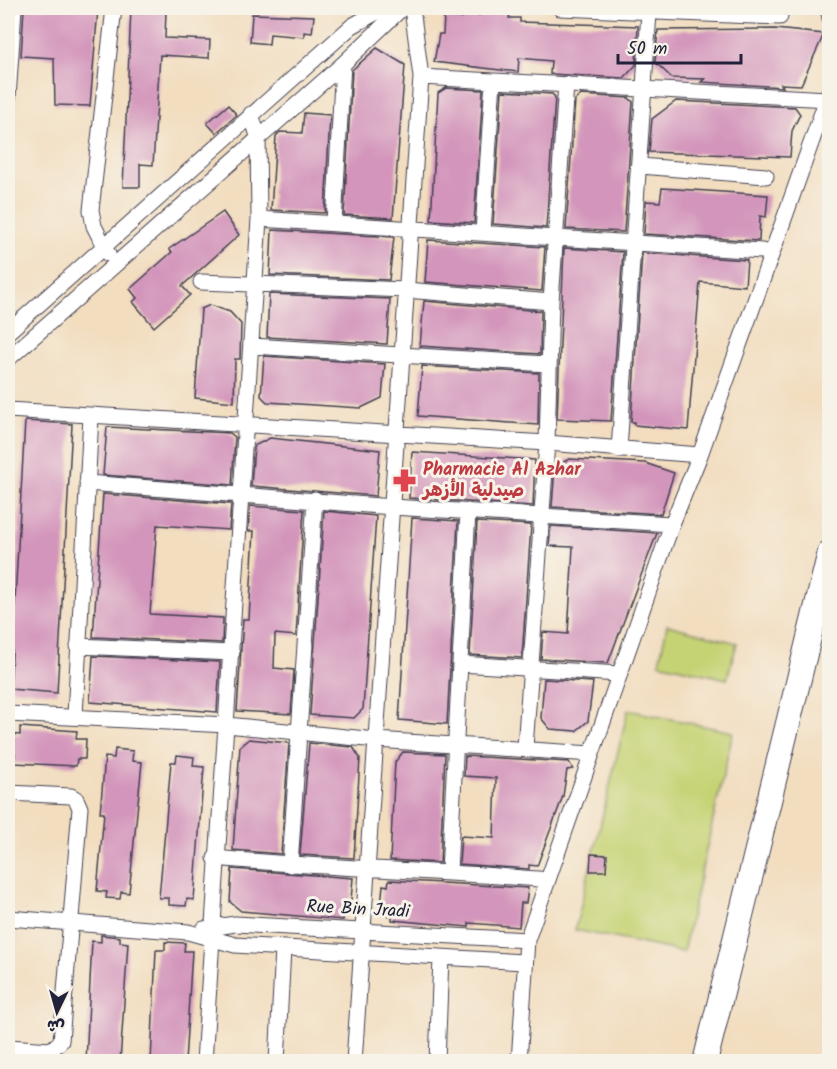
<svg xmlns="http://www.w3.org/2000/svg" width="837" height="1069" viewBox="0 0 837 1069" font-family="Kalam,'Playpen Sans Arabic',sans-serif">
  <rect width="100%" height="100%" fill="#f7f3e8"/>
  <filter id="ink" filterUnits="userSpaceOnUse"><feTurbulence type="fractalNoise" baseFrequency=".0167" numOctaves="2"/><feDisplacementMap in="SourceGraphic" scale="12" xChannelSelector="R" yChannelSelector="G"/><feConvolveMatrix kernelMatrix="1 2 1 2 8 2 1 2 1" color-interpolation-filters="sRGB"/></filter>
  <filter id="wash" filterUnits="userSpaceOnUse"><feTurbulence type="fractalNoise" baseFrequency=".008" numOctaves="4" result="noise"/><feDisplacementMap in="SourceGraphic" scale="24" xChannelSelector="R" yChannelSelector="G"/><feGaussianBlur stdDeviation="1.35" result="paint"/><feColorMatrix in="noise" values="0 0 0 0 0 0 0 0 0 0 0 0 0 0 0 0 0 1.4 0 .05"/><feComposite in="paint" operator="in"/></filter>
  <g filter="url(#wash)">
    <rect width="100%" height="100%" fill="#f2ddbf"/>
    <path fill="#c6d374" stroke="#747a58" stroke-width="1.5" d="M667,625L737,643L727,679L659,663Z
      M628,710L733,732L683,952L575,930Z"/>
    <g id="blocks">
      <path fill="#d395bb" d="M24,8H98L90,106L55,105L54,58L21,56Z
        M131,9L166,11L165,38L210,40L209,58L160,55L153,165L140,164V187H123Z
        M481,11L510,14L509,18H520V22L638,26L636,65L624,78L550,74L551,61L519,58L518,72L434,62L439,34H443L444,16L462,18L463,13L480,15Z
        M252,14L314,16L312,33L304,32V37L270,34L269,44L250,42Z
        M775,29L824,34L801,85L781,84L783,87L701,82L705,79L672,78L655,62L658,30Z
        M377,48L405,65L393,218L344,215L352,70Z
        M446,88L483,90L474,223L431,220L438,93Z
        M502,91L552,94L555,97L546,228L493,224Z
        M581,95L629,98L633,102L624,232L566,229L575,100Z
        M676,101L795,107L800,114L792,131L790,157L649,152L652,119Z
        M228,105L237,115L216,133L207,123Z
        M304,113L330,115L325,213L271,210L276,136L280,132L302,133Z
        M662,188L768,195L766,217L760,216L759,241L644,234L646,201L660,202Z
        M223,212L239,235L182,286L190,295L154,327L133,302L137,298L130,289L172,252L169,249Z
        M272,230L394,237L389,280L270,275Z
        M428,240L545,247L542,291L425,282Z
        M564,248L623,252L611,421L557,419Z
        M642,253L747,260L745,286L700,282L688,430L634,425V422H631Z
        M269,294L390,299L387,344L267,337Z
        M424,301L541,311L540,354L420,346Z
        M210,305L230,312L241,324L240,359H235L234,402L195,398L201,309Z
        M264,356L385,364L382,398L361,408L267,402L261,396Z
        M422,366L539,373L538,425L418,416Z
        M25,421L72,424L57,693L10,689Z
        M107,427L230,433L235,437L232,485L103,475Z
        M270,438L380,450L376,496L251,486L254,446Z
        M412,452L535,460L533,506L409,498Z
        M569,459L645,463L674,473L661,514L552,507L555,467Z
        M103,494L231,504L229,530L157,525L150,614L223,618L222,643L93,637Z
        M250,506L304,510L296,636L275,634L274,668L294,670L291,714L237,711L243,619H249L254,531H248Z
        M324,511L376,516L363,709L354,718L310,715Z
        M412,518L458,521L447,724L399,720Z
        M477,522L531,525L522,658L470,655Z
        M551,526L657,533L608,663L541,659L543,632L568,634L573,547L549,546Z
        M93,656L220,662L217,712L90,702Z
        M544,679L593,682L588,721L576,731L550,729L541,718Z
        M20,727L77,731L76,739H86L85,759H77L76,766L14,763L15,753H10L11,734L20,735Z
        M249,739L289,743L281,854L233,850L240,746Z
        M309,743L353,747L360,758L354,858L300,855Z
        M115,749L133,751L132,761L142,762L129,893L121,892L120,899L106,898L107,892L97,891L104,813H100L105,757L114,758Z
        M403,752L445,754L440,863L390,860L395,762Z
        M177,755L194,757L193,766L204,767L194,900L187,899L186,906L169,905V898H159L171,762H176Z
        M465,756L569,762L573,769L567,770L563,796L537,866L529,865V869L459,864L461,836L494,838L496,778L464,776Z
        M591,854L607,855L606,871H590Z
        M232,869L353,878L350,910H344L343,920L241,911L230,902Z
        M389,880L528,888L526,903H521L519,927L469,923V927L392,920V916L380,915L383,885L388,886Z
        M101,935L120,937V942L128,943L120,1062H86L92,941L101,942Z
        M165,942L185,943L184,951H192L185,1062H151L156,950H165Z"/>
    </g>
  </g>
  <g filter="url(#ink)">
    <use href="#blocks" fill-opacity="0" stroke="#413e4f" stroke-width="1.5"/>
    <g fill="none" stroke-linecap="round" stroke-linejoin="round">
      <defs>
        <path id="street" d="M560,8L780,17
          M828,8L830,18
          M421,77L828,99
          M8,98L14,8
          M640,166L766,176
          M259,219L762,251
          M334,223L343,64
          M483,232L493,81
          M108,254L94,226L91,210L114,8
          M201,282L406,290L551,302
          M8,332L352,26L384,8
          M252,346L548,364
          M8,359L343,64L402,8
          M8,410L547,443L700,455
          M619,450L649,13
          M87,483L392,507L672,524
          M78,646L232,653
          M460,664L619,674
          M8,714L227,725L376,740L592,754
          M75,716L91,416
          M525,748L547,443L551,302L566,84
          M8,793L71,796L76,799L80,808L61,1041L51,1050L8,1047
          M215,858C326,869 437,870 548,880
          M290,865L315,499
          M449,871L468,511
          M8,918L188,932L235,945L524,962
          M204,929L235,924L527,940
          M204,1062L259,219L258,136L251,114
          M277,1062L283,949
          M354,1062L421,77L412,8
          M437,1062L441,958
          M519,1062L527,940L672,524L700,455L830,90"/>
        <path id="primary" d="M705,1062L830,552"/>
      </defs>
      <use href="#street" stroke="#413e4f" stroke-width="17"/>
      <use href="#primary" stroke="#413e4f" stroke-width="26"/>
      <use href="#street" stroke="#fff" stroke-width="15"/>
      <use href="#primary" stroke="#fff" stroke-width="24"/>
    </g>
  </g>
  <defs>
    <symbol id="pharmacy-bare" viewBox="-9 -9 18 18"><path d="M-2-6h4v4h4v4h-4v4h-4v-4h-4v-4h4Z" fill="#e0444e" stroke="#f7f3e8" stroke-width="2.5" paint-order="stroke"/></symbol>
  </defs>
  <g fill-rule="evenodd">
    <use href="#pharmacy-bare" x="388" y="464" width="33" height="33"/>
  </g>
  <g text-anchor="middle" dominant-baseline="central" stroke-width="6" stroke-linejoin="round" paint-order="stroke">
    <g font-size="18" font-weight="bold" fill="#be3a42" stroke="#f7f3e8" text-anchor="start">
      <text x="423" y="470">Pharmacie Al Azhar<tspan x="423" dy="21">صيدلية الأزهر</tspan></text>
    </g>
    <g font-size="18" fill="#22223b" stroke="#f7f3e8">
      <text transform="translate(358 910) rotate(3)">Rue Bin Jradi</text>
    </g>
  </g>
  <rect width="837" height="1069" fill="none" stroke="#f7f3e8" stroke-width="30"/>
  <g transform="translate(57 1012) rotate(185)" stroke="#f7f3e8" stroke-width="4.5" paint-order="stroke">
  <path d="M0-4.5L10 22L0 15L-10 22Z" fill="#22223b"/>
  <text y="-9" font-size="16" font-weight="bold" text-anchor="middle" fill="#22223b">ش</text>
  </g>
  <path d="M618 54v9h123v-9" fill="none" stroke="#22223b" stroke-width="3"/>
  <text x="627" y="54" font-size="18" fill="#22223b" stroke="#f7f3e8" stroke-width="4.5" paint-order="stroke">50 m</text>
</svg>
